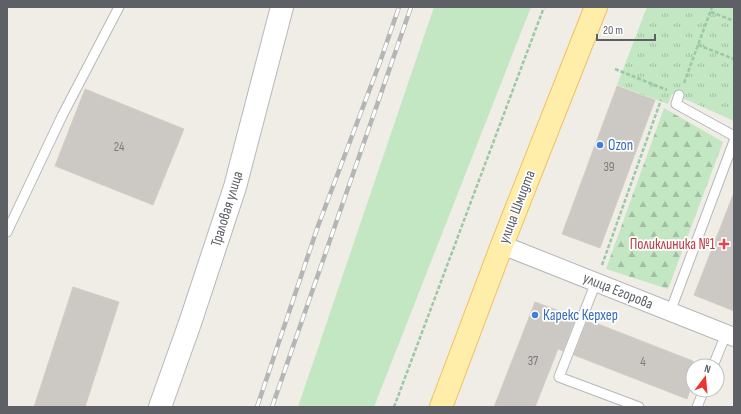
<svg xmlns="http://www.w3.org/2000/svg" width="741" height="414" viewBox="0 0 741 414" font-family="'Sofia Sans Condensed',sans-serif">
  <defs>
    <pattern id="forest-firs" width="22" height="20" patternUnits="userSpaceOnUse"><rect width="22" height="20" fill="#c3e7c2"/><path d="M5 1l3.5 6h-7zM16 11l3.5 6h-7z" fill="#a2bfa1"/></pattern>
    <pattern id="park-tufts" width="24" height="20" patternUnits="userSpaceOnUse"><rect width="24" height="20" fill="#c3e7c2"/><path d="M3 7l-1-3M5 7V3M7 7l1-3M15 17l-1-3M17 17v-4M19 17l1-3" fill="none" stroke="#a2bfa1"/></pattern>
  </defs>
  <rect width="100%" height="100%" fill="#efede5"/>
  <path fill="#c3e7c2" d="M434,7H531L374,407H298Z"/>
  <path fill="url(#forest-firs)" d="M664,108L723,142L668,289L606,269Z"/>
  <path fill="url(#park-tufts)" d="M647,7H734V121L685,99L672,94L668,104L617,85Z"/>
  <path fill="#ccc9c4" stroke="#d4cec3" d="M617,86L655,100L600,248L562,234Z
    M85,89L184,129L153,205L55,166Z
    M733,195L734,196V311L694,295Z
    M73,287L119,302L85,407H34Z
    M535,302L576,317L563,351L558,349L535,407H494Z
    M587,321L598,326V324L693,361V382L687,399L574,355Z"/>
  <g fill="none" stroke-linecap="round" stroke-linejoin="round">
    <defs>
      <path id="service" d="M679,95L676,104L734,136
        M7,232L62,116L119,7
        M596,282L559,377L639,407
        M670,312L734,141
        M713,366L726,334
        M697,407L704,390"/>
      <path id="minor" d="M502,245L734,337"/>
      <path id="tertiary" d="M160,407L190,323L235,187L282,7"/>
      <path id="primary" d="M441,407L502,245L596,7"/>
    </defs>
    <use href="#service" stroke="#b5b8bc" stroke-width="11"/>
    <use href="#minor" stroke="#b5b8bc" stroke-width="20"/>
    <use href="#tertiary" stroke="#b5b8bc" stroke-width="24"/>
    <use href="#primary" stroke="#f2c05c" stroke-width="24"/>
    <path stroke="#9bc8a6" stroke-width="2.5" stroke-dasharray="4 2" stroke-linecap="butt" d="M711,12L734,21
      M698,45L734,59
      M615,69L667,90
      M684,83L712,7
      M602,265L661,100
      M394,407L544,7"/>
    <use href="#service" stroke="#fff" stroke-width="9"/>
    <use href="#minor" stroke="#fff" stroke-width="18"/>
    <use href="#tertiary" stroke="#fff" stroke-width="22"/>
    <use href="#primary" stroke="#ffedaa" stroke-width="22"/>
    <defs>
      <path id="rail" d="M257,407L318,226L380,62L399,7
        M272,407L411,7"/>
    </defs>
    <use href="#rail" stroke="#b4b5b6" stroke-width="4.5"/>
    <use href="#rail" stroke="#fff" stroke-width="3" stroke-dasharray="9" stroke-linecap="butt"/>
  </g>
  <g fill="#3f7fe0" stroke="#fff" stroke-width="1.5">
    <circle cx="600" cy="145" r="4"/>
    <circle cx="535" cy="315" r="4"/>
  </g>
  <path fill="#e0444e" stroke="#fff" stroke-width="1.5" d="M722 238h4v4h4v4h-4v4h-4v-4h-4v-4h4z"/>
  <g text-anchor="middle" dominant-baseline="central" stroke-width="3.5" stroke-linejoin="round" paint-order="stroke">
    <g font-size="13" fill="#797b7e">
      <text x="119" y="147">24</text>
      <text x="609" y="167">39</text>
      <text x="533" y="361">37</text>
      <text x="643" y="362">4</text>
    </g>
    <g font-size="15" fill="#366cbe" stroke="#fff" text-anchor="start">
      <text x="608" y="145">Ozon</text>
      <text x="543" y="315">Карекс Керхер</text>
    </g>
    <g font-size="15" fill="#5d6166" stroke="#fff">
      <text transform="translate(517 207) rotate(-69)">улица Шмидта</text>
      <text transform="translate(227 209) rotate(-73)">Траловая улица</text>
      <text transform="translate(618 291) rotate(22)">улица Егорова</text>
    </g>
    <g font-size="15" fill="#be3a42" stroke="#fff" text-anchor="end">
      <text x="715" y="244">Поликлиника №1</text>
    </g>
  </g>
  <rect width="741" height="414" fill="none" stroke="#5d6166" stroke-width="16"/>
  <g transform="translate(705 378) rotate(16)"><circle r="19" fill="#ffffff" stroke="#bec0c2"/>
  <path d="M0-3L7 15L0 10L-7 15Z" fill="#ea3631"/>
  <text y="-6" font-size="11" font-weight="bold" text-anchor="middle" fill="#5d6166">N</text>
  </g>
  <path d="M597 34v6h58v-6" fill="none" stroke="#5d6166" stroke-width="2"/>
  <text x="603" y="34" font-size="12" fill="#5d6166" stroke="#ffffff" stroke-width="3" paint-order="stroke">20 m</text>
</svg>
